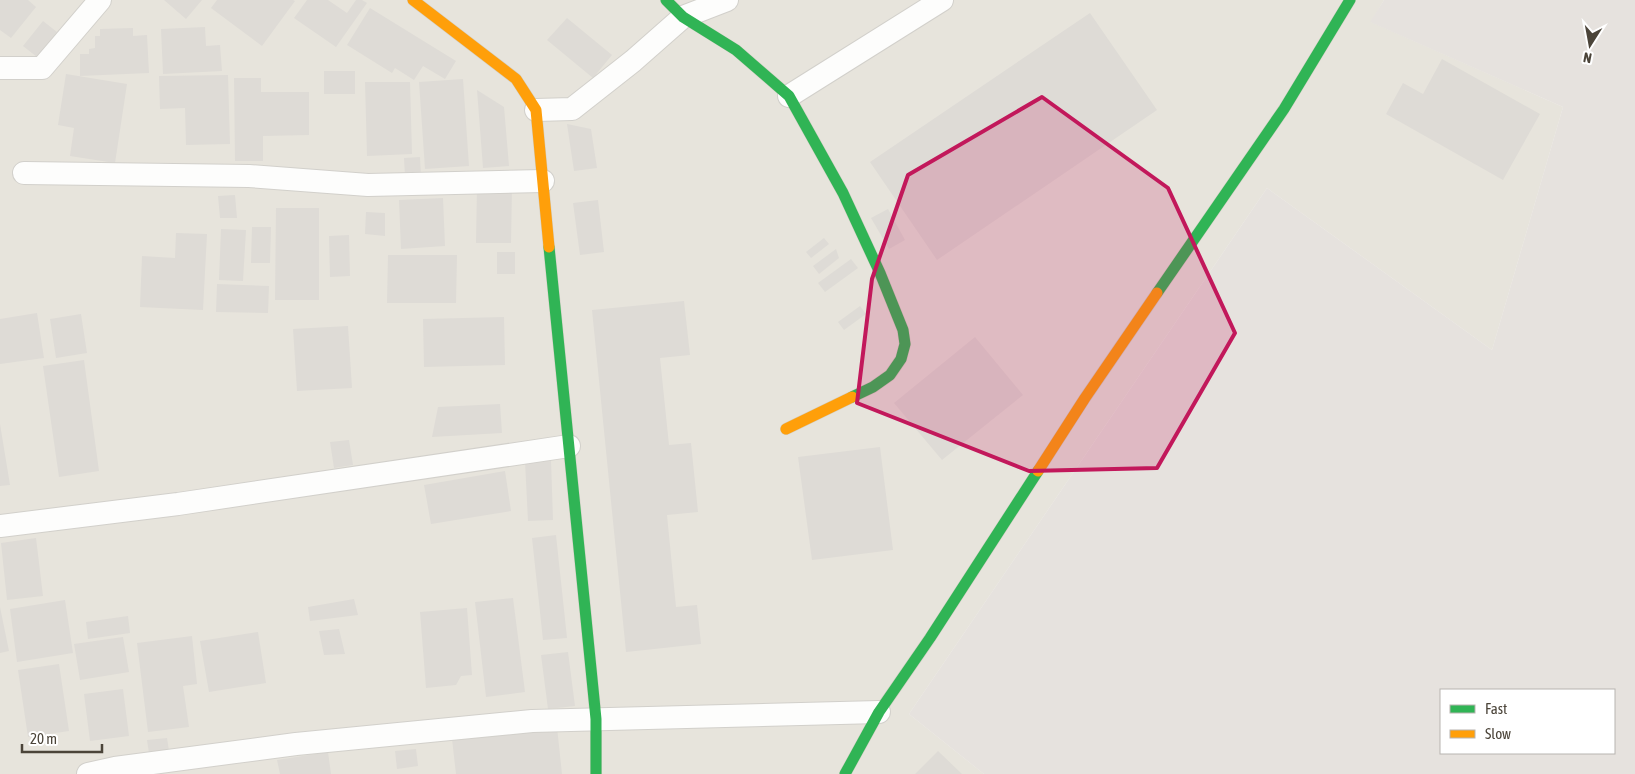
<svg xmlns="http://www.w3.org/2000/svg" width="1635" height="774" viewBox="0 0 1635 774" font-family="'Asap Condensed',sans-serif">
  <rect width="100%" height="100%" fill="#f4f2ee"/>
  <path fill="#e7e4dc" d="M0,0H1384L1371,22L1563,107L1492,350L1267,188L909,714L984,774H0Z"/>
  <path fill="#e6e2de" fill-rule="evenodd" d="M1384,0H1635V774H984L909,714L1267,188L1492,350L1563,107L1370,22ZM1441,690H1614V753H1441Z"/>
  <path fill="#dedbd6" d="M0,0H28L36,7L11,38L0,30Z
    M164,0H202L186,19Z
    M217,0H293L295,1L262,46L211,8Z
    M307,0H328L347,13L356,0H362L367,3L336,47L294,18Z
    M370,8L456,61L445,79L423,66L414,80L395,68L392,73L347,45Z
    M1090,13L1157,110L937,260L870,162Z
    M567,18L612,55L593,78L547,40Z
    M43,21L57,32L37,57L23,46Z
    M205,27L206,46L220,45L222,71L163,74L161,29Z
    M133,28V36L147,35L149,73L80,76V54H89V49L95,48V36H100V29Z
    M1442,59L1540,114L1503,180L1386,114L1403,83L1423,94Z
    M324,71H355V94H324Z
    M66,74L127,84L115,163L70,156L74,128L58,125Z
    M228,75L230,144L186,145L185,108L160,109L159,76Z
    M234,78H261V92H309V135L263,136V161H235Z
    M463,79L469,166L425,169L419,82Z
    M365,82H410L412,154L367,156Z
    M477,90L504,107L509,166L483,168Z
    M567,124L591,129L597,168L574,171Z
    M420,157L421,176L405,177L404,158Z
    M477,186L512,187L511,243H476Z
    M235,195L237,218H220L218,196Z
    M443,198L445,246L401,249L399,200Z
    M598,200L604,252L580,255L573,203Z
    M276,208H319V300H275Z
    M888,209L905,240L889,249L871,218Z
    M366,212L385,213V236L365,234Z
    M252,227H271L270,263H251Z
    M221,229L246,230L243,281L219,280Z
    M176,233L207,234L203,310L140,307L142,256L175,258Z
    M349,235L350,276L330,277L329,236Z
    M824,238L829,244L811,258L806,252Z
    M836,249L839,258L819,274L813,266Z
    M497,252H515V274H497Z
    M388,255H457L456,303H387Z
    M851,259L858,268L825,292L818,283Z
    M217,284L269,286L268,313L216,312Z
    M684,301L690,355L660,358L669,445L691,443L698,512L667,515L676,607L697,605L701,644L626,652L592,310Z
    M860,306L866,314L844,330L838,322Z
    M37,313L44,358L0,364V319Z
    M81,314L87,353L56,358L50,319Z
    M504,317L505,365L424,367L423,319Z
    M348,326L352,388L297,391L293,329Z
    M975,337L1023,395L942,460L894,403Z
    M84,360L99,471L59,477L43,366Z
    M500,404L502,433L432,437L438,407Z
    M0,424L10,485L0,486Z
    M349,440L353,465L334,468L330,442Z
    M880,447L893,550L812,560L798,457Z
    M551,460L553,520L528,521L525,461Z
    M505,471L511,511L431,524L424,485Z
    M556,535L567,638L543,640L532,538Z
    M36,538L43,596L7,600L1,543Z
    M513,598L525,692L486,697L475,602Z
    M354,599L358,615L310,621L308,607Z
    M65,600L73,653L17,662L10,609Z
    M0,607L9,651L0,653Z
    M467,608L472,675L461,676L456,685L426,688L420,612Z
    M128,616L130,633L88,639L86,622Z
    M339,629L345,654L324,655L319,631Z
    M258,632L266,683L209,692L200,641Z
    M192,636L197,684L183,686L189,727L148,732L137,643Z
    M123,637L129,672L80,680L74,644Z
    M568,652L575,706L548,709L541,655Z
    M59,664L69,731L28,737L18,670Z
    M123,689L129,736L90,741L84,694Z
    M557,727L562,774H456L452,739Z
    M167,738L170,757L150,760L147,740Z
    M416,749L418,766L397,769L395,751Z
    M938,751L962,774H915Z
    M328,752L331,774H280L277,760Z"/>
  <g fill="none" stroke-linecap="round" stroke-linejoin="round">
    <defs>
      <path id="street" d="M0,68H42L100,0
        M789,96L942,0
        M536,110L572,109L633,61L683,17L727,0
        M24,173L249,176L368,185L543,181
        M0,526L178,504L569,446
        M88,774L115,768L296,744L532,721L879,712"/>
      <path id="fast" d="M666,0L683,17L736,50L789,96L843,193L880,273L903,330L905,344L901,359L890,375L873,387L852,397
        M549,247L596,719V774
        M1157,293L1284,109L1350,0
        M845,774L879,712L930,638L1038,471"/>
      <path id="slow" d="M413,0L516,79L536,110L549,247
        M786,429L852,397
        M1038,471L1085,398L1157,293"/>
    </defs>
    <use href="#street" stroke="#d2d0cb" stroke-width="24"/>
    <use href="#fast" stroke="#d3cfc5" stroke-width="12"/>
    <use href="#slow" stroke="#d3cfc5" stroke-width="12"/>
    <use href="#street" stroke="#fdfdfc" stroke-width="22"/>
    <use href="#fast" stroke="#30b455" stroke-width="11"/>
    <use href="#slow" stroke="#ff9f0a" stroke-width="11"/>
  </g>
  <path fill="#c2185b" fill-opacity="0.2" stroke="#c2185b" stroke-width="4" stroke-linejoin="round" d="M1042,97L1168,188L1235,333L1157,468L1029,471L857,403L872,279L908,175Z"/>
  <rect x="1440" y="689" width="175" height="65" fill="#ffffff" stroke="#b7b4b0"/>
  <rect x="1450" y="705" width="25" height="8" fill="#30b455" stroke="#b7b4b0"/>
  <text x="1485" y="714" font-size="15" fill="#4b4439">Fast</text>
  <rect x="1450" y="730" width="25" height="8" fill="#ff9f0a" stroke="#b7b4b0"/>
  <text x="1485" y="739" font-size="15" fill="#4b4439">Slow</text>
  <g transform="translate(1590 45) rotate(191)" stroke="#ffffff" stroke-width="4" paint-order="stroke">
  <path d="M0-4L9 19L0 12L-9 19Z" fill="#4b4439"/>
  <text y="-8" font-size="14" font-weight="bold" text-anchor="middle" fill="#4b4439">N</text>
  </g>
  <path d="M22 744v8h80v-8" fill="none" stroke="#4b4439" stroke-width="2.5"/>
  <text x="30" y="744" font-size="15" fill="#4b4439" stroke="#ffffff" stroke-width="4" paint-order="stroke">20 m</text>
</svg>
